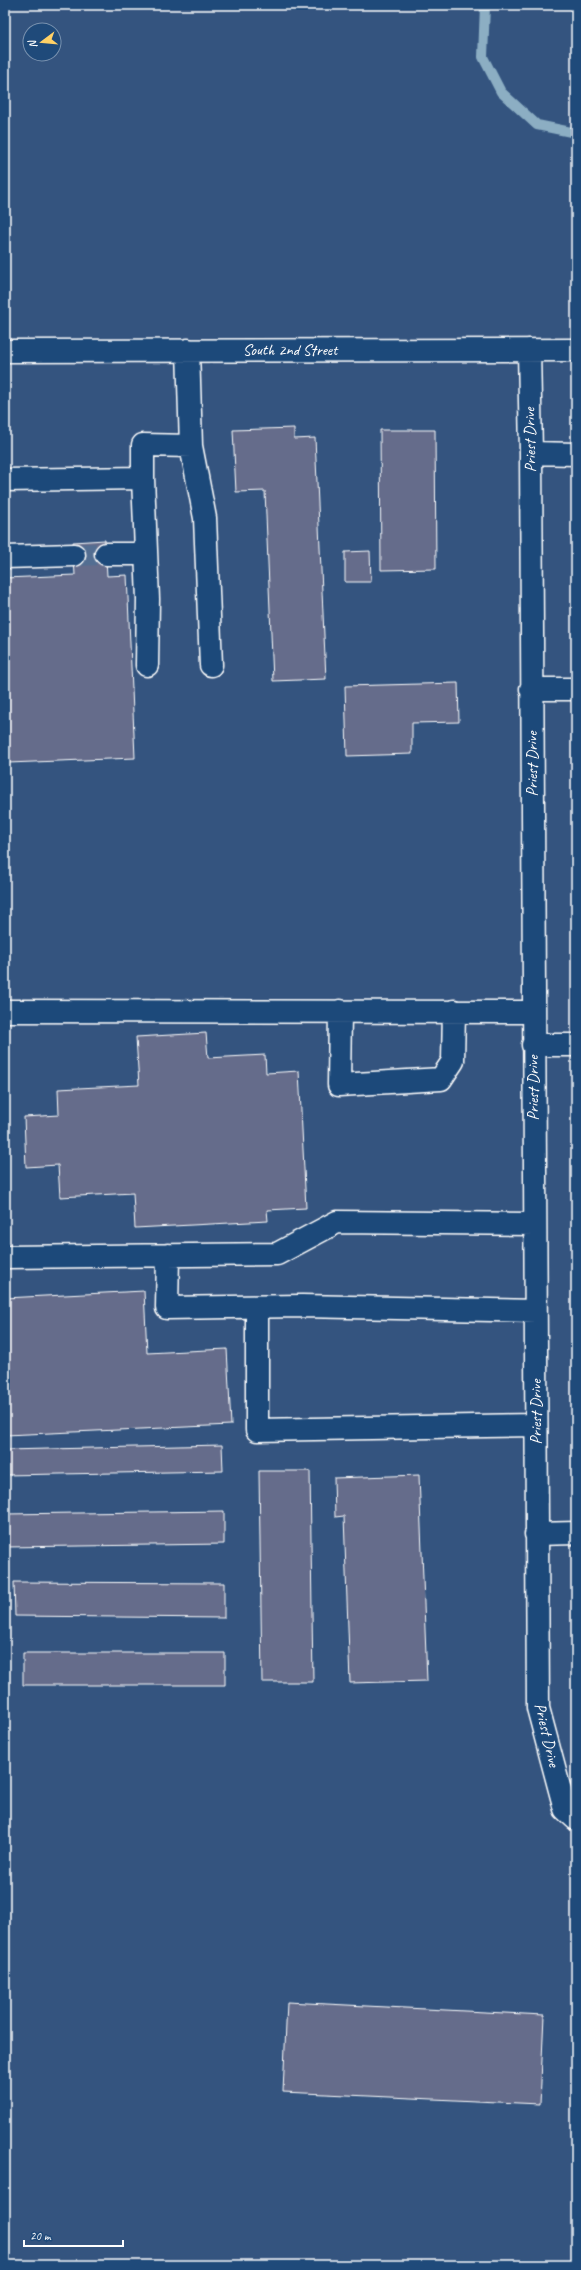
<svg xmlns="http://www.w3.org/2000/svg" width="581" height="2270" viewBox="0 0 581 2270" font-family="Caveat,sans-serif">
  <rect width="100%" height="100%" fill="#34547f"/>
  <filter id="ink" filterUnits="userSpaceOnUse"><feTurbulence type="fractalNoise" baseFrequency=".025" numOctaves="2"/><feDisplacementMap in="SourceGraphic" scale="8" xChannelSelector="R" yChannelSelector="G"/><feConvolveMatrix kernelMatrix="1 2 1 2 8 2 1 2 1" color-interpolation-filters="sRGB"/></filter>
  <g filter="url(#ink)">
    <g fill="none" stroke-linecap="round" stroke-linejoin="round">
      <path stroke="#8caec3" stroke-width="10" d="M485,5L483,57L501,92L537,125L576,133"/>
    </g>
    <path fill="#656c8b" stroke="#fff" d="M294,428V439L315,438L326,679L273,681L265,491L236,492L233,430Z
      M380,430H435L436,569L381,570Z
      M105,540L107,576L127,575L135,758L8,763L5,680V578L75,575L73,542Z
      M370,551L371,582H345V552Z
      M458,683L459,722L412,723V754L347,756L345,686Z
      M206,1033L208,1058L265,1055L266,1073L299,1071L306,1208L267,1210L268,1221L135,1228L133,1193L60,1197L58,1165L26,1167L24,1117L59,1115L58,1089L139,1085L136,1037Z
      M144,1291L147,1353L227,1349L231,1425L5,1435V1298Z
      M222,1445L223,1471L5,1475V1450Z
      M259,1471H310L313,1682H262Z
      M419,1475L427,1681L350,1683L344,1516L335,1517L334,1478Z
      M224,1511V1544L5,1547V1514Z
      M14,1582L224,1583V1618L15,1616Z
      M23,1653H225V1685H23Z
      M287,2002L544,2015L540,2104L283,2092Z"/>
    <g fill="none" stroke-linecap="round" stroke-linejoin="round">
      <path stroke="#526e92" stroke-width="22" stroke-dasharray="22 11" stroke-linecap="butt" d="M74,555L106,554"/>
      <defs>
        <path id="minor" d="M529,350L531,453L538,1708L565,1809L576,1819
          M5,351L576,350
          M191,446L205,518L211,665
          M531,453L576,454
          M143,478L148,599L147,665
          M5,480L143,478V445L191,446L188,350
          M106,554H146
          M5,557L74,555
          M531,689H576
          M5,1011L533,1012
          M340,1011L339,1085L441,1079L453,1061L454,1011
          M533,1045H576
          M168,1255L167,1308L302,1306L535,1311
          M5,1257L277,1254L337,1222L534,1224
          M257,1308V1430L536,1425
          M536,1534L576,1533"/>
      </defs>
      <use href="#minor" stroke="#fff" stroke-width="25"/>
      <use href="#minor" stroke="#1f4a7a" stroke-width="22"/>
    </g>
  </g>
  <g text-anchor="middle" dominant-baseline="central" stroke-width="3.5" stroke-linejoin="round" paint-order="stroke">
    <g font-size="16" fill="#fff" stroke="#1f4a7a">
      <text x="290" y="350">South 2nd Street</text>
      <text transform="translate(530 440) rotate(-91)">Priest Drive</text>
      <text transform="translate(532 764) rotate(-90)">Priest Drive</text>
      <text transform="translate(533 1088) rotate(-90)">Priest Drive</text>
      <text transform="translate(536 1412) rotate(-90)">Priest Drive</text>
      <text transform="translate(547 1735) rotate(77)">Priest Drive</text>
    </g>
  </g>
  <rect width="581" height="2270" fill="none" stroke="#1f4a7a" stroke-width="20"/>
  <rect x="10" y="10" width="561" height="2250" fill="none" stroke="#fff" stroke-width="1.5" filter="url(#ink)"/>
  <g transform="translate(42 42) rotate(254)"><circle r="19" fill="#1f4a7a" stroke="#7992af"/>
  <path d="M0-3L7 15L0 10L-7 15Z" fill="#ffd166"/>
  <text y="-6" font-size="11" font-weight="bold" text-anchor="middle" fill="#ffffff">N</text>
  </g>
  <path d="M24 2240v6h99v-6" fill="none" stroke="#ffffff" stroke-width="2"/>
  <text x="30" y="2240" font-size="12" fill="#ffffff" stroke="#1f4a7a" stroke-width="3" paint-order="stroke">20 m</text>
</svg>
